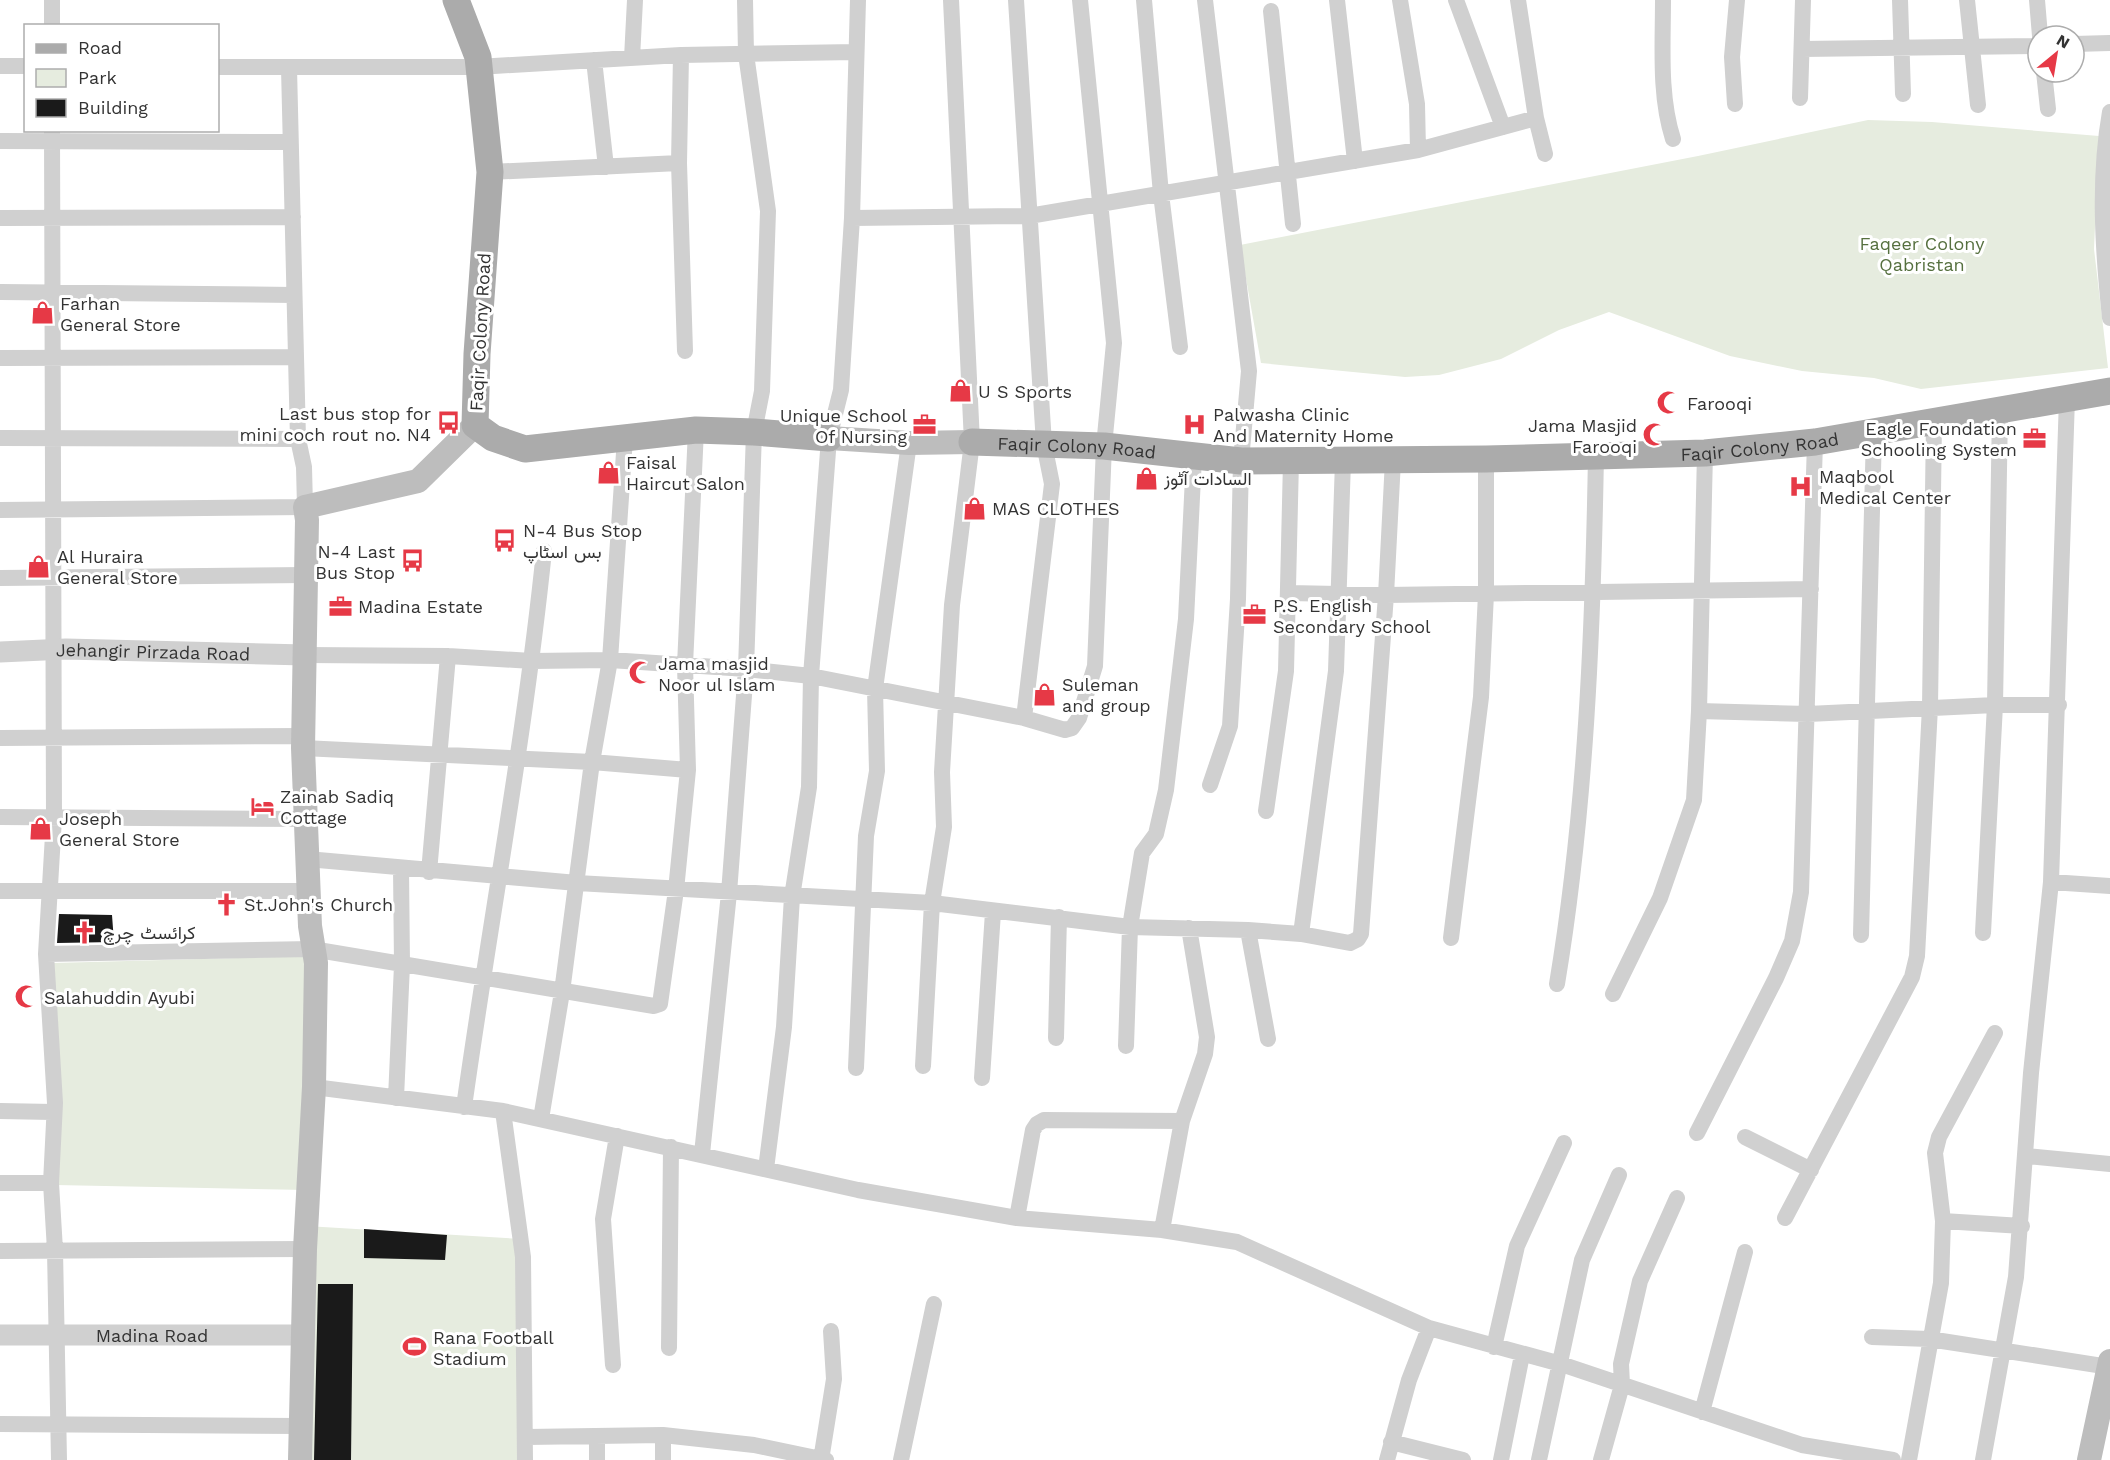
<svg xmlns="http://www.w3.org/2000/svg" width="2110" height="1460" viewBox="0 0 2110 1460" font-family="'Work Sans',Vazirmatn,sans-serif">
  <rect width="100%" height="100%" fill="#fff"/>
  <path fill="#e6ecdf" d="M1868,120L1932,122L2099,136L2094,249L2108,368L1921,389L1874,378L1802,371L1730,356L1609,312L1559,330L1501,359L1439,375L1405,377L1261,363L1240,245L1698,156Z
    M310,956L307,1190L55,1185L54,963Z
    M306,1226L521,1239L525,1460H303Z"/>
  <path fill="#1a1a1a" d="M59,914L112,915L114,942L57,943Z
    M364,1229L447,1235L445,1260L364,1258Z
    M318,1284H353L351,1460H314Z"/>
  <g fill="none" stroke-linecap="round" stroke-linejoin="round">
    <path stroke="#d0d0d0" stroke-width="16" d="M52,0V26
      M1016,0L1044,444L1052,484L1024,718
      M1144,0L1161,194L1180,347
      M1205,0L1249,371L1241,461L1238,599L1230,726L1210,785
      M1337,0L1355,161
      M1400,0L1417,104L1418,150
      M1456,0L1503,127
      M1518,0L1536,118L1545,154
      M1663,0C1663,46 1659,95 1673,139
      M1900,0L1903,94
      M1967,0L1978,105
      M2037,0L2040,36
      M1271,11L1293,224
      M2074,44L2110,43
      M1802,49L2038,46
      M681,55L679,163L685,351
      M632,58L635,0
      M594,60L606,167
      M0,66H26
      M218,67H478L681,55L856,52
      M2044,72L2048,109
      M1800,98L1803,0
      M1735,104L1732,57L1737,0
      M2110,112C2098,180 2103,251 2110,318
      M52,130L54,818L46,954L55,1103L51,1183L55,1250L59,1460
      M0,141L290,142
      M490,172L679,163
      M0,218L293,217
      M852,218L1029,216L1418,150L1536,118
      M0,292L294,295
      M0,358L296,357
      M0,438L298,439
      M0,510L305,507L304,467L298,439L289,68
      M0,578L306,575
      M1289,593L1386,595L1811,589
      M305,655L448,656L532,661L610,660L746,669L811,676L1024,718L1065,730L1072,728L1079,718L1095,666L1104,446L1114,343L1080,0
      M1699,711L1808,714L1995,705H2059
      M0,738L303,736
      M303,748L592,762L688,770
      M1266,811L1286,671L1291,461
      M0,817L305,819
      M307,859L577,883L932,903L1130,927L1248,930L1301,934L1350,943L1358,939L1361,934L1386,595L1393,460
      M429,872L448,656
      M2051,882L2110,886
      M0,891H309
      M1248,930L1268,1039
      M1983,933L1995,705L2000,411
      M1301,934L1336,671L1343,461
      M1861,935L1874,433
      M1451,938L1481,697L1486,594V459
      M46,954L312,949L654,1006L660,1004L676,890L688,770L685,665L696,430
      M1557,984C1586,809 1593,632 1596,454
      M1613,994L1660,898L1694,800L1699,711L1705,453
      M1056,1038L1059,917
      M1126,1046L1130,927L1142,853L1156,834L1166,790L1186,619L1194,457
      M923,1066L932,903L944,827L942,772L952,605L972,442L951,0
      M856,1068L866,836L877,771L875,689L909,443
      M982,1078L993,912
      M314,1087L503,1111L858,1190L1017,1218L1162,1230L1237,1242L1429,1328L1561,1364L1802,1445L1893,1460
      M396,1098L402,965L401,868
      M464,1107C490,921 525,737 544,551
      M0,1111L53,1112
      M503,1111L523,1257L525,1460
      M541,1119L562,992L592,762L610,660L625,438
      M1697,1133L1776,978L1792,941L1801,892L1815,442
      M1745,1137L1811,1170
      M702,1154L729,893L746,669L754,432L762,391L768,211L746,54L745,0
      M2026,1156L2110,1164
      M766,1169L784,1027L792,897L809,787L811,676L829,438L841,390L852,218L858,0
      M0,1183H51
      M1017,1218L1033,1130L1037,1124L1044,1120L1182,1121
      M1785,1218L1912,977L1917,956L1930,707L1934,422
      M1943,1221L2022,1226
      M1162,1230L1182,1121L1205,1054L1207,1037L1189,928
      M0,1251L305,1249
      M1872,1337L1929,1339L2110,1367
      M1494,1347L1517,1246L1564,1143
      M669,1348L671,1147
      M613,1365L603,1219L617,1136
      M1702,1412L1745,1252
      M0,1424L301,1426
      M527,1437L663,1435L754,1445L826,1460
      M1391,1442L1463,1460
      M597,1460V1436
      M663,1460V1435
      M821,1460L834,1379L831,1331
      M901,1460L934,1304
      M1387,1460L1409,1380L1429,1328
      M1501,1460L1522,1355
      M1539,1460L1582,1260L1619,1175
      M1601,1460L1622,1385L1621,1364L1640,1281L1677,1198
      M1909,1460L1941,1283L1943,1221L1935,1153L1939,1137L1995,1033
      M1983,1460L2016,1277L2031,1073L2051,882L2067,398"/>
    <g stroke="#d0d0d0" stroke-width="21">
      <path id="s1" d="M0,652L66,649L305,655"/>
      <path id="s2" d="M0,1335H303"/>
    </g>
    <path stroke="#bdbdbd" stroke-width="24" d="M829,438L909,443L972,442
      M300,1460L305,1249L314,1087L316,963L310,926L303,748L307,520L305,507L418,481L475,425
      M2089,1460L2110,1361"/>
    <g stroke="#ababab" stroke-width="27">
      <path d="M456,0L478,57L490,172L477,354L475,425L493,438L525,449L696,430L754,432L829,438"/>
      <path id="s3" d="M972,442L1104,446L1241,461L1486,459L1705,453L1815,442L2110,391"/>
    </g>
  </g>
  <defs>
    <symbol id="shop-bare" viewBox="-9 -9 18 18"><path d="M-5-2.5h2.3a2.7 3.5 0 0 1 5.4 0H5L5.5 6h-11ZM-1.5-2.5h3a1.5 2.3 0 0 0-3 0Z" fill="#e63946" stroke="#fff" stroke-width="2.5" paint-order="stroke"/></symbol>
    <symbol id="mosque-bare" viewBox="-9 -9 18 18"><path d="M3.5-4.9A6 6 0 1 0 3.5 4.9A5 5 0 1 1 3.5-4.9Z" fill="#e63946" stroke="#fff" stroke-width="2.5" paint-order="stroke"/></symbol>
    <symbol id="bus-bare" viewBox="-9 -9 18 18"><path d="M-5-6H5V4H4V6H2V4H-2V6H-4V4H-5ZM-3.5-4V0h7V-4ZM-3.5 1.2v1.5H-2V1.2ZM2 1.2v1.5H3.5V1.2Z" fill="#e63946" stroke="#fff" stroke-width="2.5" paint-order="stroke"/></symbol>
    <symbol id="hospital-bare" viewBox="-9 -9 18 18"><path d="M-5-5h3v3.5h4V-5h3V5h-3V1.5h-4V5h-3Z" fill="#e63946" stroke="#fff" stroke-width="2.5" paint-order="stroke"/></symbol>
    <symbol id="office-bare" viewBox="-9 -9 18 18"><path d="M-6-3h4V-5.5h4V-3h4V5H-6ZM-1-4.5V-3h2v-1.5ZM-6 0V1H6V0Z" fill="#e63946" stroke="#fff" stroke-width="2.5" paint-order="stroke"/></symbol>
    <symbol id="hotel-bare" viewBox="-9 -9 18 18"><path d="M-6-4.5h1.5V1H6V5H4.5V3h-9V5H-6ZM-4 0a1.8 1.8 0 1 1 3.6 0ZM.5 0V-2.5h3Q6-2.5 6 0Z" fill="#e63946" stroke="#fff" stroke-width="2.5" paint-order="stroke"/></symbol>
    <symbol id="church-bare" viewBox="-9 -9 18 18"><path d="M-1.2-6h2.4v3.5h3.3v2.4h-3.3V6h-2.4V-.1h-3.3v-2.4h3.3Z" fill="#e63946" stroke="#fff" stroke-width="2.5" paint-order="stroke"/></symbol>
    <symbol id="stadium-bare" viewBox="-9 -9 18 18"><path d="M0-5a6.5 5 0 1 0 0 10a6.5 5 0 1 0 0-10ZM-3.5-1.8h7v3.6h-7Z" fill="#e63946" stroke="#fff" stroke-width="2.5" paint-order="stroke"/></symbol>
  </defs>
  <g fill-rule="evenodd">
    <use href="#shop-bare" x="26" y="296" width="33" height="33"/>
    <use href="#shop-bare" x="944" y="374" width="33" height="33"/>
    <use href="#mosque-bare" x="1652" y="386" width="33" height="33"/>
    <use href="#bus-bare" x="432" y="406" width="33" height="33"/>
    <use href="#hospital-bare" x="1178" y="408" width="33" height="33"/>
    <use href="#office-bare" x="908" y="408" width="33" height="33"/>
    <use href="#mosque-bare" x="1638" y="418" width="33" height="33"/>
    <use href="#office-bare" x="2018" y="422" width="33" height="33"/>
    <use href="#shop-bare" x="592" y="456" width="33" height="33"/>
    <use href="#shop-bare" x="1130" y="462" width="33" height="33"/>
    <use href="#hospital-bare" x="1784" y="470" width="33" height="33"/>
    <use href="#shop-bare" x="958" y="492" width="33" height="33"/>
    <use href="#bus-bare" x="488" y="524" width="33" height="33"/>
    <use href="#bus-bare" x="396" y="544" width="33" height="33"/>
    <use href="#shop-bare" x="22" y="550" width="33" height="33"/>
    <use href="#office-bare" x="324" y="590" width="33" height="33"/>
    <use href="#office-bare" x="1238" y="598" width="33" height="33"/>
    <use href="#mosque-bare" x="624" y="656" width="33" height="33"/>
    <use href="#shop-bare" x="1028" y="678" width="33" height="33"/>
    <use href="#hotel-bare" x="246" y="790" width="33" height="33"/>
    <use href="#shop-bare" x="24" y="812" width="33" height="33"/>
    <use href="#church-bare" x="210" y="888" width="33" height="33"/>
    <use href="#church-bare" x="68" y="916" width="33" height="33"/>
    <use href="#mosque-bare" x="10" y="980" width="33" height="33"/>
    <use href="#stadium-bare" x="398" y="1330" width="33" height="33"/>
  </g>
  <g text-anchor="middle" dominant-baseline="central" stroke-width="6" stroke-linejoin="round" paint-order="stroke">
    <g font-size="18" fill="#56703f" stroke="#fff">
      <text x="1922" y="243">Faqeer Colony<tspan x="1922" dy="21">Qabristan</tspan></text>
    </g>
    <g font-size="18" fill="#333" stroke="#fff" text-anchor="start">
      <text x="60" y="303">Farhan<tspan x="60" dy="21">General Store</tspan></text>
      <text x="978" y="391">U S Sports</text>
      <text x="1687" y="403">Farooqi</text>
      <text x="431" y="413" text-anchor="end">Last bus stop for<tspan x="431" dy="21">mini coch rout no. N4</tspan></text>
      <text x="1213" y="414">Palwasha Clinic<tspan x="1213" dy="21">And Maternity Home</tspan></text>
      <text x="907" y="415" text-anchor="end">Unique School<tspan x="907" dy="21">Of Nursing</tspan></text>
      <text x="1637" y="425" text-anchor="end">Jama Masjid<tspan x="1637" dy="21">Farooqi</tspan></text>
      <text x="2017" y="428" text-anchor="end">Eagle Foundation<tspan x="2017" dy="21">Schooling System</tspan></text>
      <text x="626" y="462">Faisal<tspan x="626" dy="21">Haircut Salon</tspan></text>
      <text x="1819" y="476">Maqbool<tspan x="1819" dy="21">Medical Center</tspan></text>
      <text x="1164" y="478">السادات آٹوز</text>
      <text x="992" y="508">MAS CLOTHES</text>
      <text x="523" y="530">N-4 Bus Stop<tspan x="523" dy="21">بس اسٹاپ</tspan></text>
      <text x="395" y="551" text-anchor="end">N-4 Last<tspan x="395" dy="21">Bus Stop</tspan></text>
      <text x="57" y="556">Al Huraira<tspan x="57" dy="21">General Store</tspan></text>
      <text x="1273" y="605">P.S. English<tspan x="1273" dy="21">Secondary School</tspan></text>
      <text x="358" y="606">Madina Estate</text>
      <text x="658" y="663">Jama masjid<tspan x="658" dy="21">Noor ul Islam</tspan></text>
      <text x="1062" y="684">Suleman<tspan x="1062" dy="21">and group</tspan></text>
      <text x="280" y="796">Zainab Sadiq<tspan x="280" dy="21">Cottage</tspan></text>
      <text x="59" y="818">Joseph<tspan x="59" dy="21">General Store</tspan></text>
      <text x="244" y="904">St.John's Church</text>
      <text x="103" y="932">کرائسٹ چرچ</text>
      <text x="44" y="997">Salahuddin Ayubi</text>
      <text x="433" y="1337">Rana Football<tspan x="433" dy="21">Stadium</tspan></text>
    </g>
    <g font-size="18" fill="#333" stroke="#fff">
      <text transform="translate(480 332) rotate(-87)">Faqir Colony Road</text>
      <text stroke="none"><textPath href="#s3" startOffset="789">Faqir Colony Road</textPath></text>
      <text stroke="none"><textPath href="#s3" startOffset="105">Faqir Colony Road</textPath></text>
      <text stroke="none"><textPath href="#s1" startOffset="153">Jehangir Pirzada Road</textPath></text>
      <text stroke="none"><textPath href="#s2" startOffset="152">Madina Road</textPath></text>
    </g>
  </g>
  <rect x="24" y="24" width="195" height="108" fill="#ffffff" stroke="#adadad" stroke-width="1.5"/>
  <rect x="36" y="44" width="30" height="9" fill="#ababab" stroke="#adadad" stroke-width="1.5"/>
  <text x="78" y="54" font-size="18" fill="#333333">Road</text>
  <rect x="36" y="69" width="30" height="18" fill="#e6ecdf" stroke="#adadad" stroke-width="1.5"/>
  <text x="78" y="84" font-size="18" fill="#333333">Park</text>
  <rect x="36" y="99" width="30" height="18" fill="#1a1a1a" stroke="#adadad" stroke-width="1.5"/>
  <text x="78" y="114" font-size="18" fill="#333333">Building</text>
  <g transform="translate(2056 54) rotate(30)"><circle r="28" fill="#ffffff" stroke="#adadad" stroke-width="1.5"/>
  <path d="M0-4.5L10 22L0 15L-10 22Z" fill="#e63946"/>
  <text y="-9" font-size="16" font-weight="bold" text-anchor="middle" fill="#333333">N</text>
  </g>
</svg>
